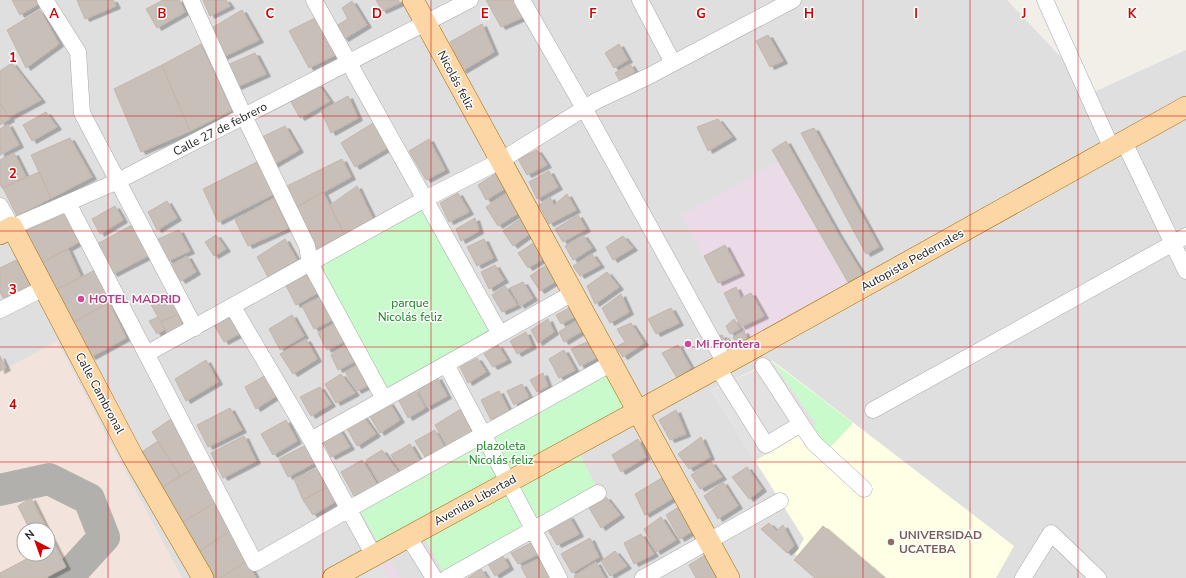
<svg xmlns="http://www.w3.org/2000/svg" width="1186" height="578" viewBox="0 0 1186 578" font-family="'Nunito Sans',sans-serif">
  <defs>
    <filter id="shadow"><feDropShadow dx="4.5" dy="2.5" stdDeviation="0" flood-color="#0004"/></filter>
  </defs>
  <rect width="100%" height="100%" fill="#f2efe9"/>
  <path fill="#e0dfdf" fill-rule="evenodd" d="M0,0H1007L1094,92L1186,50V578H0ZM24,530H48V554H24Z"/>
  <path fill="#ebdbe8" d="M778,162L849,288L748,341L682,215Z
    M391,560L401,578H359Z"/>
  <path fill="#ffffe5" d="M773,361L1014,546L996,578H822L795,554L804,539L711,390Z"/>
  <path fill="#f3e3dd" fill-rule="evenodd" d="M57,341L182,578H0V372ZM24,530H48V554H24Z"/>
  <path fill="#c8facc" d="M425,199L493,338L384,399L318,259Z
    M773,362L853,423L826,452L807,429L815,424Z
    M605,373L624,407L378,543L360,510Z
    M578,450L598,490L443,571L423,536Z"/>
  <path fill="#e2e2e2" d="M773,362L816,424L755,461L711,390Z
    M382,565L389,578H359Z"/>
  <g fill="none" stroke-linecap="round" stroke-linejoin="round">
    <path stroke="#b1b0ac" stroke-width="32" d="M0,490L49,479L89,499L104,537L72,572L64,578"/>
  </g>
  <path fill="#c7bfb8" stroke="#c4b6ab" filter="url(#shadow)" d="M12,0H36L38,4L20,15Z
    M77,0H113L116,6L85,19Z
    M163,0H179L185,12L157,28L146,9Z
    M203,0H226L230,6L210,16Z
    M376,0H398L400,3L382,11Z
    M486,0H517L526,16L501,27Z
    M352,1L367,25L344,39L336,26L348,19L342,8Z
    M40,10L59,44L26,68L7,30Z
    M242,10L259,40L223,57L210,29Z
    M317,17L337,54L309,68L289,31Z
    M482,24L494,52L462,71L450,42Z
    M768,35L783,61L770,67L756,41Z
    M201,44L232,110L190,131L162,65Z
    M619,44L628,60L614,68L605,53Z
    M255,53L266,74L237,87L227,65Z
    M12,63L41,100L9,117L0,103V71Z
    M630,64L635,72L620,81L615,73Z
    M162,65L190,131L141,152L114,89Z
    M318,84L330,101L300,118L290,100Z
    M348,96L358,118L331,133L321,111Z
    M0,103L10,119L0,125Z
    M46,112L57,127L32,141L23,125Z
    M718,119L732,137L708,151L697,127Z
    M376,121L389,147L355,167L341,143Z
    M8,124L19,145L0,155V129Z
    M285,126L299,150L273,165L260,138Z
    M814,128L879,247L866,254L801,133Z
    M70,138L92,177L51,198L31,155Z
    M429,139L445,170L426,180L409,151Z
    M786,141L838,234L863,275L848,282L772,150Z
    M537,150L547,165L527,175L518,159Z
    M14,153L26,177L2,188L0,184V160Z
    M342,159L351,177L295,208L283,188Z
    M257,162L276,193L218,222L203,189Z
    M549,171L558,187L537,199L529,182Z
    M39,172L51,198L17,216L3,188Z
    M495,174L504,189L486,200L478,185Z
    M357,186L373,219L344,234L330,205Z
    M323,192L344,234L315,251L295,208Z
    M458,193L469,212L449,222L440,203Z
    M507,193L520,212L498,226L486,207Z
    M567,194L576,210L549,224L539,205L550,197L554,205Z
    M274,198L288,228L248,246L235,220Z
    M167,201L177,218L157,230L148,212Z
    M115,206L123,220L100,234L92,219Z
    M65,214L79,242L40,264L23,232Z
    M578,215L586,229L563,242L555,229Z
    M523,217L532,232L513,246L503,231Z
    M475,218L479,231L461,241L456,229Z
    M132,225L150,255L113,274L97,244Z
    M179,230L190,251L168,261L156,240Z
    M216,235L226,249L214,256L205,242Z
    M583,235L592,248L573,260L565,246Z
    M623,236L633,248L613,260L606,247Z
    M285,239L297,260L268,277L257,257Z
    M484,239L493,258L477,266L467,247Z
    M535,242L546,257L528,268L518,253Z
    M725,245L740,273L718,283L704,256Z
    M68,249L81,277L55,290L40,264Z
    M592,254L600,265L580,276L573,266Z
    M187,256L196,272L181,281L171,265Z
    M16,260L33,284L3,298L0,292V268Z
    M495,265L504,280L489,289L481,272Z
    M545,266L556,281L540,291L530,276Z
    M97,269L113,300L71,324L52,292Z
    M311,271L321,291L296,305L286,286Z
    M607,272L619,287L595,304L587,286Z
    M523,282L533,298L520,306L510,288Z
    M505,286L517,305L502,312L492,295Z
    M736,287L741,298L751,293L764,316L741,327L724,293Z
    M171,292L181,313L161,322L150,303Z
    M621,294L629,312L610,323L602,308Z
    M322,296L334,319L314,329L302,306Z
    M109,302L126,338L91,357L71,324Z
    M571,307L576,316L561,324L556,315Z
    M671,308L679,323L656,334L648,319Z
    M232,312L243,332L224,342L213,323Z
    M178,314L184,329L169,336L161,322Z
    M292,315L304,336L280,350L269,329Z
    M158,317L165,329L157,334L149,321Z
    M582,317L587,328L564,342L559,332Z
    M548,319L554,332L538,343L531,330Z
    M734,319L740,329L730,334L726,326Z
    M335,323L345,341L327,350L318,333Z
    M631,323L644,343L623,357L616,347L625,342L617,329Z
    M744,331L748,341L738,347L733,337Z
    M526,332L532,346L517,354L510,341Z
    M722,335L725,341L729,338L734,346L723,352L715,338Z
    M306,339L317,359L293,374L280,354Z
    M587,342L598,357L580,366L571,349Z
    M345,345L354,362L338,370L331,355Z
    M498,345L507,360L493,367L484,354Z
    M678,345L691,368L677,378L662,353Z
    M564,350L575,370L559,378L549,359Z
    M0,356L6,368L0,371Z
    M477,358L486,372L468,383L460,367Z
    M206,360L218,382L186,401L175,379Z
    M357,365L369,385L357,391L345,372Z
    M543,373L548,386L537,392L530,380Z
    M341,374L355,393L336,403L325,384Z
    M266,375L276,396L256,409L245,387Z
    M437,377L447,396L427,407L417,389Z
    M522,384L529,397L514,405L507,391Z
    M320,387L331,404L311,416L300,397Z
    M415,389L425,408L408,418L398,399Z
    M499,391L509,411L491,420L481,400Z
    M389,402L400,420L380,433L369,415Z
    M230,408L242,430L208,447L197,425Z
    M461,409L473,433L448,448L435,425Z
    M676,410L686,434L670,440L659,420Z
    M363,416L376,434L357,446L346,427Z
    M171,419L197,466L180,476L152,432Z
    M286,420L297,441L273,455L261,434Z
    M339,429L350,447L331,457L322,439Z
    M435,430L445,448L425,457L415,441Z
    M244,436L256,461L223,478L211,453Z
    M701,437L710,457L689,469L678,454Z
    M638,439L646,457L621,472L612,455Z
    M158,441L180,476L158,491L137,455Z
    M410,444L420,461L401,472L391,455Z
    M306,445L314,463L288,477L279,459Z
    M382,450L399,473L380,484L366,460Z
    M362,460L378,486L354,496L341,472Z
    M711,462L722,477L700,489L691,475Z
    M197,466L216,502L178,525L158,491Z
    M747,467L762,489L749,499L732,477Z
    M316,469L327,487L303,500L294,479Z
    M667,475L678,495L645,515L635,494Z
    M723,482L738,506L718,519L704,496Z
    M327,487L336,501L313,515L303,500Z
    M606,497L620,515L601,528L588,506Z
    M31,498L47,530H30L18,506Z
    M216,502L232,530L195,554L178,525Z
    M682,505L697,528L680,539L666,515Z
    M569,516L579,534L557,545L547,528Z
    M661,517L676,540L656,552L644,529Z
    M769,523L776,531L783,525L794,546L787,553L761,529Z
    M823,526L884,578H815L794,560Z
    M232,530L247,561L220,578H209L195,554Z
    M48,532L66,567L45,578H0V573L36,554H48Z
    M641,534L654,554L634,564L624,543Z
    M590,538L599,557L572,573L561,554Z
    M533,542L538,554L518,564L511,553Z
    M615,551L627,566L610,576L601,561Z
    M710,552L724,578H696L689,565Z
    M503,556L509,567L495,576L488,564Z
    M541,558L552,578H527L521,567Z
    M247,561L256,578H220Z
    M596,562L605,578H575L574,576Z
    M481,569L487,578H468Z"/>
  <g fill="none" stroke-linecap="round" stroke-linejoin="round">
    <defs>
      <path id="minor" d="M45,0L78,52L82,113L195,328
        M191,0L244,116L307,246L310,263L384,399
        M314,0L500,334
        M522,0L584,108L725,363
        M640,0L673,63
        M1045,0L1112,149
        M1124,142L1186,271
        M68,203L255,563L349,509L612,363
        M0,206L12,227L118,181L470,0
        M233,307L311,440L374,556
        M0,310L44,288
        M148,353L425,199L500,161L596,101L649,76L793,0
        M446,364L559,578
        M718,368L766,445L801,424L763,366
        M873,410L1186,236
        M801,424L814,443L864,489
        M311,440L573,293
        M408,536L434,578
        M447,578L598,493
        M643,578L780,501
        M1023,578L1051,533L1098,578"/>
      <path id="major" d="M413,0L729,578
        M0,234L12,227L133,457L203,578
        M333,578L748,351L1186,107"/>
    </defs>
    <use href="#minor" stroke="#a9a9a9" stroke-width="17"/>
    <use href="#major" stroke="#a06b00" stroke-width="22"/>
    <use href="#minor" stroke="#fff" stroke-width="16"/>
    <use href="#major" stroke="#fcd6a4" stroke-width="21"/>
  </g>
  <path fill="none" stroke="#d40000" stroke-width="1" stroke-opacity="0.55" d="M108,0V578M216,0V578M323,0V578M431,0V578M539,0V578M647,0V578M755,0V578M863,0V578M970,0V578M1078,0V578M0,116H1186M0,231H1186M0,347H1186M0,462H1186"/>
  <g fill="#d1479c" stroke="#fff" stroke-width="1.5">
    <circle cx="81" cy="299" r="4"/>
    <circle cx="688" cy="344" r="4"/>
  </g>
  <circle fill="#8d6e63" stroke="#fff" stroke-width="1.5" cx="891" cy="542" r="4"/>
  <g text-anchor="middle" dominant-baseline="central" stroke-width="3" stroke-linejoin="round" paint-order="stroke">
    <g font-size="12" fill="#222" stroke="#fff">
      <text transform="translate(456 80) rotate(62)">Nicolás feliz</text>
      <text transform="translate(220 129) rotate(-27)">Calle 27 de febrero</text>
      <text transform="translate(912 260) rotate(-29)">Autopista Pedernales</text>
      <text transform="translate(100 393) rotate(62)">Calle Cambronal</text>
      <text transform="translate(475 500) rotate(-29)">Avenida Libertad</text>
    </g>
    <g font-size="12" font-weight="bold" fill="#b23c85" stroke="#fff" text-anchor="start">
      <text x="89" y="299">HOTEL MADRID</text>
      <text x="696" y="344">Mi Frontera</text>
    </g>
    <g font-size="12" fill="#0c8416" stroke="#fff">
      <text x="410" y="303">parque<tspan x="410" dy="14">Nicolás feliz</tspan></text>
      <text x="501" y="446">plazoleta<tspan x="501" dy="14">Nicolás feliz</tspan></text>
    </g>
    <g font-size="12" font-weight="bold" fill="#785e54" stroke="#fff" text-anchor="start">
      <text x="899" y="535">UNIVERSIDAD<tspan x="899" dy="14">UCATEBA</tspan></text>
    </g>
  </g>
  <g font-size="13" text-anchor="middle" font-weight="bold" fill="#d40000" stroke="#fff" stroke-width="3" stroke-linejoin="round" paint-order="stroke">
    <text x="54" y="18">A</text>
    <text x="162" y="18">B</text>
    <text x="270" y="18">C</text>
    <text x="377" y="18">D</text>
    <text x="485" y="18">E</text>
    <text x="593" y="18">F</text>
    <text x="701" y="18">G</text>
    <text x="809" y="18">H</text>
    <text x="916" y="18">I</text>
    <text x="1024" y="18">J</text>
    <text x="1132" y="18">K</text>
    <text x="13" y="62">1</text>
    <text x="13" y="178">2</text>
    <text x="13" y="294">3</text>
    <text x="13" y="409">4</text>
  </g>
  <g transform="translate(36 542) rotate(319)"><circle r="19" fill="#ffffff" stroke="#a7a7a7"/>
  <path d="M0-3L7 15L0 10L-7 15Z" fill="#d40000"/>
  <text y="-6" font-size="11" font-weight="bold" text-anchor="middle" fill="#222222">N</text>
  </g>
</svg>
